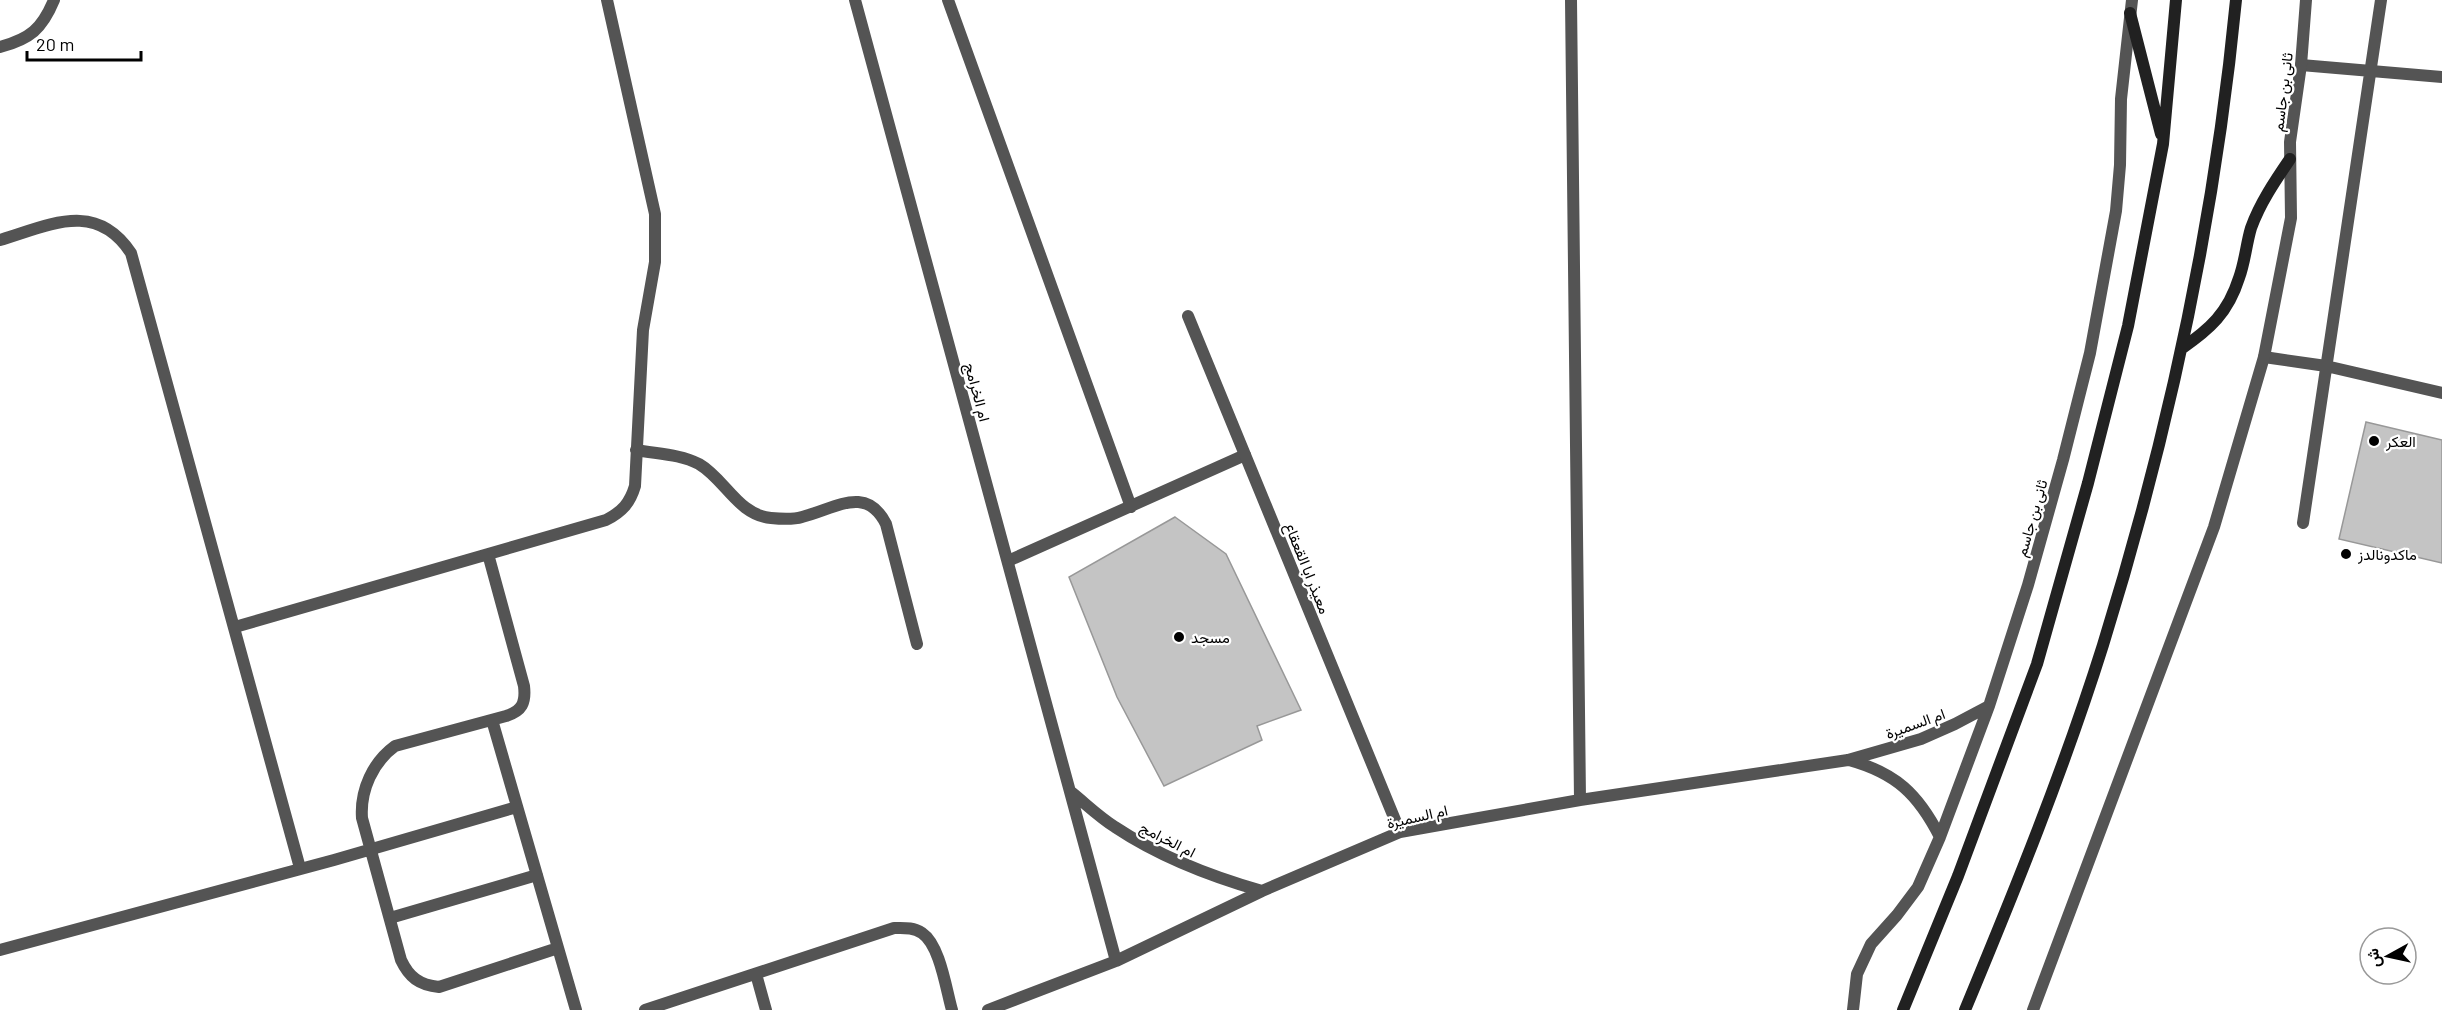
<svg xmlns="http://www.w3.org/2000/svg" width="2442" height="1010" viewBox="0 0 2442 1010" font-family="Barlow,Vazirmatn,sans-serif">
  <rect width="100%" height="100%" fill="#fff"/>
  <path fill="#c4c4c4" stroke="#989898" stroke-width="1.5" d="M2366,422L2442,440V563L2339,539Z
    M1175,517L1226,554L1301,710L1257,726L1262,740L1164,786L1117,697L1069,577Z"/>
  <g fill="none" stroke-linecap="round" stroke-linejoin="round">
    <path stroke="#545454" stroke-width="12" d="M948,0L1131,507
      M0,47C30,39 42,29 54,0
      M2301,65L2442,77
      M0,240C50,225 96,200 131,253L300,868
      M2264,357L2326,366L2442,393
      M636,450C657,454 680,454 699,464C725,479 738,515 771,518C781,519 792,520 802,517C835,509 866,484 886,524L917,644
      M2303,523L2381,0
      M488,554L524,686C526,703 522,711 506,716L395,746C373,762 360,790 362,818L401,960C409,977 419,985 439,987L558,948
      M1008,561L1245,455
      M235,627L606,520C622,512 630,503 635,486L643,330L655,262V214L607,0
      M492,720L576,1010
      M390,918L537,875
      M0,950L334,860L517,807
      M756,974L766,1010
      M645,1010L894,928C904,928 913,927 922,933C940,945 946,989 952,1010"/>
    <path stroke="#545454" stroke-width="12" d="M855,0L1116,961
      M1571,0L1580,800
      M1188,316L1400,832
      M1849,760C1896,773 1918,794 1940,837
      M1071,792C1086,804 1099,817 1115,827C1160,857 1209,876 1262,891
      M988,1010L1116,961L1262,891L1400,832L1580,800L1848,760L1921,739L1955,724L1989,706
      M1853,1010L1857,974L1871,944L1897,915L1918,887L1940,837L1989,706L2028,585L2063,460L2090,353L2116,211L2120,165L2121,99L2132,0
      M2033,1010L2214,527L2264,357L2291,218L2290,142L2301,65L2306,0"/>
    <path stroke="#212121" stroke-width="12" d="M2130,13L2161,134
      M2181,349C2210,329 2228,313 2239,278C2245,262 2246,245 2251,228C2260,203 2275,181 2290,159
      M1903,1010L1958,876L2037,664L2088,483L2128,326L2163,144L2176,0
      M1965,1010C2015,890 2064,769 2103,645C2168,436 2215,218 2236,0"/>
  </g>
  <g fill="#000" stroke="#fff" stroke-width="2">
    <circle cx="2374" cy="441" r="6"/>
    <circle cx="2346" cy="554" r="6"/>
    <circle cx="1179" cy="637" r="6"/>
  </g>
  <g text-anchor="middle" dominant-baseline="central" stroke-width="4.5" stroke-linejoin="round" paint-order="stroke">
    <g font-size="15" fill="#000" stroke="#fff">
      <text transform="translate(2282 92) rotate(-83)">ثانى بن جاسم</text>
      <text transform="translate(978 392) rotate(75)">ام الخرامج</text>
      <text transform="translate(2031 518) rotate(-74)">ثانى بن جاسم</text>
      <text transform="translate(1308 568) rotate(68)">معيذر ابا القعقاع</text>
      <text transform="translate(1915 723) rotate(-20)">ام السميرة</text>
      <text transform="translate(1417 816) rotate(-13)">ام السميرة</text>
      <text transform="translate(1168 839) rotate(27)">ام الخرامج</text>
    </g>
    <g font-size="15" fill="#000" stroke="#fff" text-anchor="start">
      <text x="2386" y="441">العكر</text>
      <text x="2358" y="554">ماكدونالدز</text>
      <text x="1191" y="637">مسجد</text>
    </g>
  </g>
  <g transform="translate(2388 956) rotate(262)"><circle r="28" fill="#ffffff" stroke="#999999" stroke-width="1.5"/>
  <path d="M0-4.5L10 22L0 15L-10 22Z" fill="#000000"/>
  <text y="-9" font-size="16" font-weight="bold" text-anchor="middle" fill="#000000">ش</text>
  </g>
  <path d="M27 51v9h114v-9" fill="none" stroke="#000000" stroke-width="3"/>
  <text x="36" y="51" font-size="18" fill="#000000" stroke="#ffffff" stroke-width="4.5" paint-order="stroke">20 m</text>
</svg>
